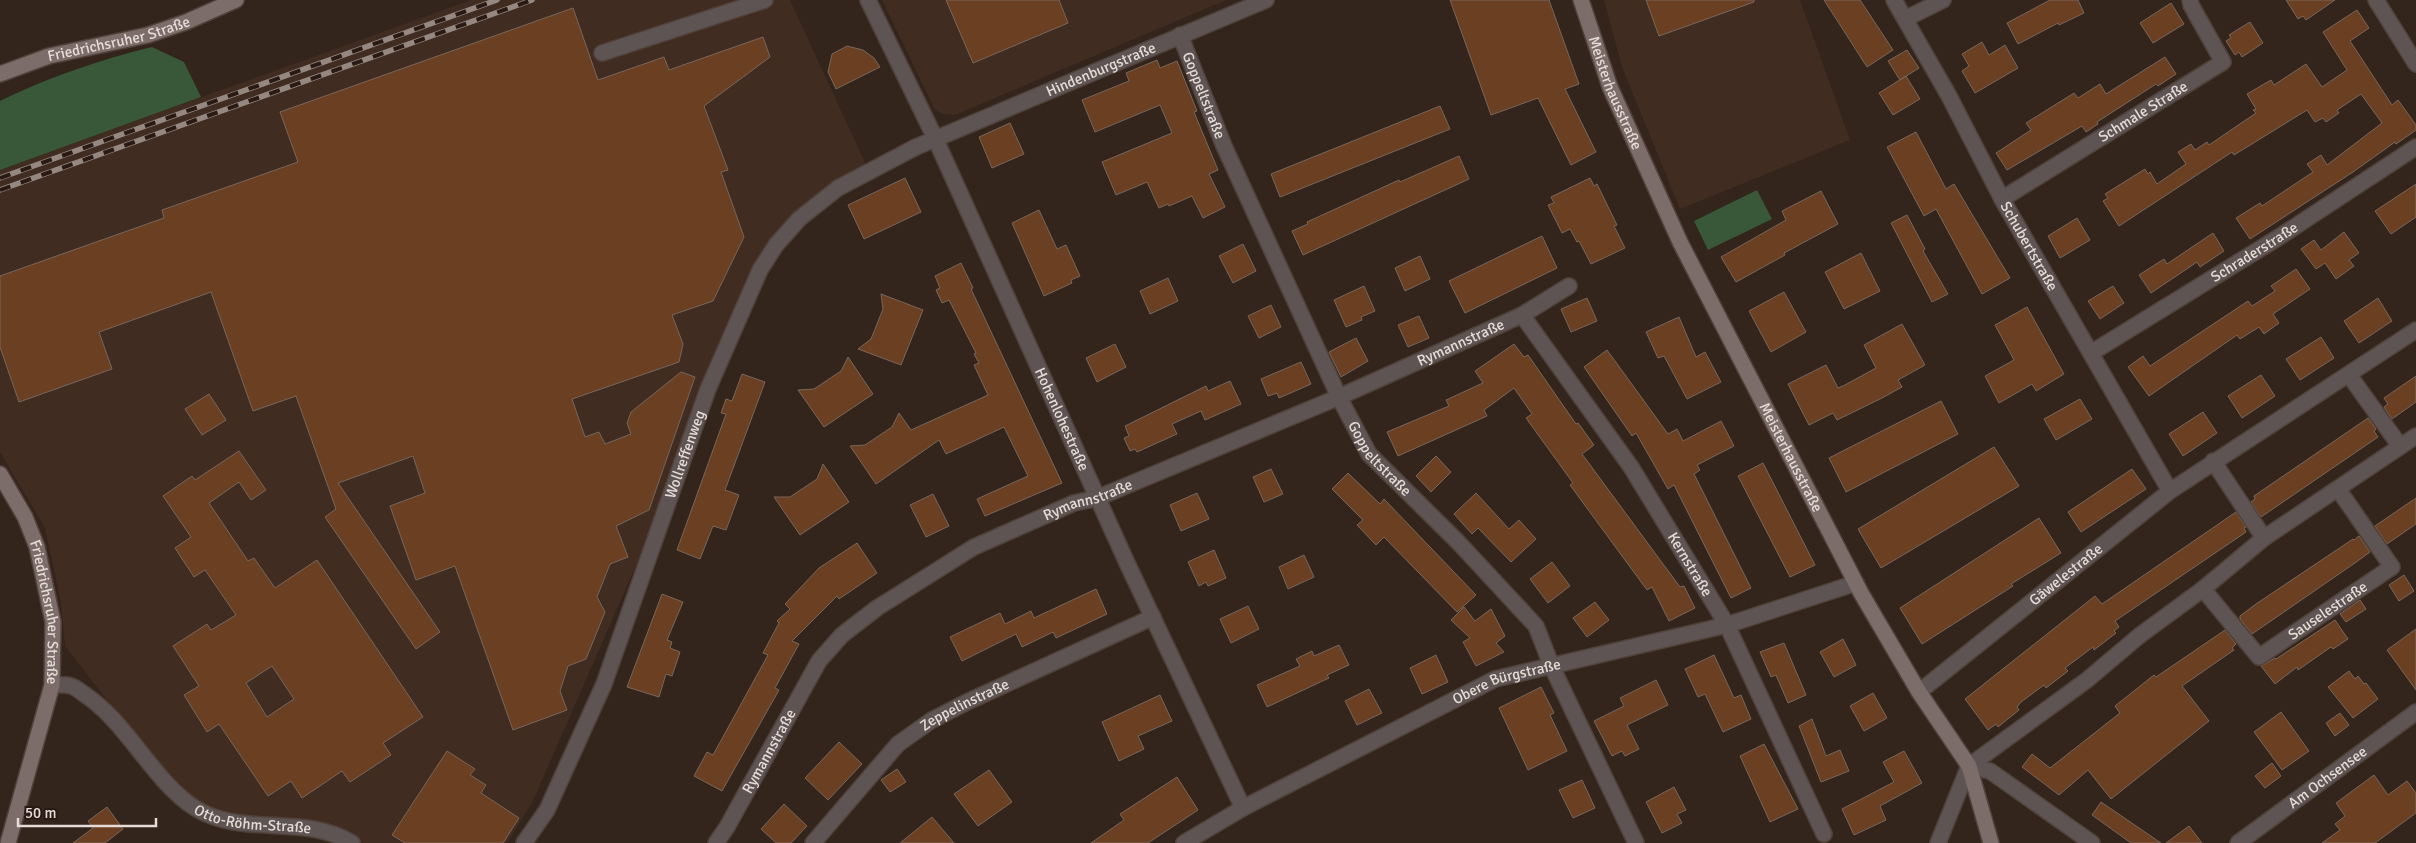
<svg xmlns="http://www.w3.org/2000/svg" width="2416" height="843" viewBox="0 0 2416 843" font-family="Signika,sans-serif">
  <rect width="100%" height="100%" fill="#33241c"/>
  <path fill="#412c21" d="M471,0H790L868,169L775,248L532,803L507,843H357L221,813L198,803L167,777L65,646L61,603L45,528L0,452V170Z
    M882,0H1226L955,115L942,114L934,108Z
    M1604,0H1800L1850,140L1680,209L1622,67Z"/>
  <path fill="#385839" d="M152,47L184,62L201,97L0,170V101C49,77 99,60 152,47Z
    M1757,190L1772,219L1708,250L1694,221Z"/>
  <path fill="#6a3f22" stroke="#78675c" fill-rule="evenodd" d="M946,0H1059L1068,23L973,63Z
    M1450,0H1549L1579,84L1565,89L1596,152L1571,165L1538,98L1491,115Z
    M1646,0H1754V2L1659,36Z
    M1824,0H1860L1893,50L1867,67Z
    M2050,0H2078L2084,13L2059,25L2058,23L2018,44L2007,23Z
    M2286,0H2335L2306,20L2303,16L2298,19Z
    M2171,3L2184,24L2153,43L2140,23Z
    M573,8L598,80L664,57L669,70L763,37L770,57L704,106L728,170L721,172L744,237L713,301L672,315L683,344L679,362L572,399L585,437L599,432L605,444L631,434L627,423L631,412L681,372L695,377L649,510L616,526L628,557L610,564L597,597L605,612L586,659L568,666L560,691L567,710L513,730L455,566L416,580L390,506L425,493L413,456L338,483L440,632L416,649L325,517L336,509L296,396L253,411L211,292L99,332L112,369L19,402L0,347V276L164,218L162,210L298,162L280,112Z
    M2357,10L2369,28L2350,41L2392,105L2398,100L2416,125V130L2396,144L2395,142L2353,172L2250,239L2236,218L2260,203L2262,206L2313,172L2307,164L2321,155L2327,165L2382,123L2361,94L2337,110L2339,113L2326,122L2323,118L2315,122L2307,110L2234,155L2232,152L2119,226L2103,201L2108,198L2105,194L2145,169L2148,174L2150,172L2157,184L2186,164L2178,152L2191,144L2195,150L2207,142L2209,145L2256,113L2253,110L2256,109L2247,94L2271,80L2274,85L2306,64L2322,87L2347,70L2323,32Z
    M2250,22L2263,43L2242,57L2239,52L2235,55L2226,41L2231,38L2229,35Z
    M1982,42L1989,55L2005,45L2018,68L1975,93L1962,71L1969,66L1962,54Z
    M847,46L863,50L874,58L880,67L836,89L828,72L832,54Z
    M1907,50L1919,68L1900,80L1888,61Z
    M2165,57L2176,74L2158,86L2156,84L2097,122L2098,124L2086,132L2082,126L2007,170L1996,153L2031,130L2026,123L2074,93L2078,98L2100,84L2106,94Z
    M1157,60L1160,68L1177,61L1197,111L1194,112L1218,170L1209,174L1225,207L1203,218L1192,196L1169,206L1168,204L1159,208L1147,182L1116,195L1102,162L1172,133L1160,105L1095,132L1082,100L1129,81L1126,73Z
    M1906,76L1920,99L1893,115L1879,93Z
    M1440,106L1450,129L1280,197L1271,174Z
    M1010,123L1024,154L992,168L979,137Z
    M1916,132L1946,189L1954,184L2010,278L1982,294L1936,209L1924,216L1887,147Z
    M1459,156L1469,179L1303,255L1292,231L1308,224L1307,222L1399,180L1400,182Z
    M905,178L921,212L864,239L848,205Z
    M1590,178L1594,186L1597,184L1617,225L1614,226L1625,248L1591,264L1579,241L1577,242L1570,229L1562,233L1548,205L1554,203L1551,197Z
    M2416,184V217L2391,234L2375,211Z
    M1821,191L1838,224L1784,253L1785,255L1736,282L1721,257L1786,220L1782,211Z
    M1039,210L1057,249L1066,245L1080,276L1071,280L1072,283L1044,296L1012,223Z
    M1907,215L1925,249L1923,251L1948,294L1932,302L1891,223Z
    M2077,218L2090,240L2060,258L2048,236Z
    M2344,232L2359,253L2349,260L2354,266L2336,279L2325,263L2316,269L2301,249L2314,240L2321,250Z
    M2213,233L2224,251L2200,267L2197,262L2151,293L2139,275L2164,259L2167,264Z
    M1542,236L1557,268L1465,313L1449,281Z
    M1243,244L1256,271L1233,283L1219,256Z
    M1861,253L1880,291L1844,309L1825,272Z
    M1420,256L1430,279L1405,291L1395,268Z
    M961,263L973,288L971,289L1062,483L985,516L977,499L1028,476L1004,427L946,454L939,440L876,484L850,446L865,445L892,427L899,413L911,430L988,395L974,365L979,363L974,354L976,353L949,300L942,303L936,290L940,288L935,276Z
    M2296,269L2310,289L2273,314L2279,323L2264,334L2259,327L2240,339L2237,335L2149,396L2128,367L2143,356L2150,366L2248,301L2252,306L2275,291L2271,286Z
    M1168,278L1178,301L1150,314L1140,291Z
    M1364,286L1375,311L1361,317L1362,320L1346,327L1334,300Z
    M2113,286L2124,303L2100,319L2088,301Z
    M1784,292L1806,332L1771,352L1749,311Z
    M881,294L923,310L901,365L858,349L871,339L883,309Z
    M1587,298L1597,321L1571,332L1561,309Z
    M2378,298L2392,321L2359,343L2344,321Z
    M1271,305L1281,327L1259,338L1248,316Z
    M2027,307L2064,374L2036,391L2032,384L1999,403L1985,376L2014,360L1995,325Z
    M1419,316L1429,338L1408,347L1398,325Z
    M1679,317L1696,357L1705,352L1721,382L1687,399L1664,356L1658,358L1646,332Z
    M1902,324L1925,365L1898,380L1902,387L1882,398L1837,420L1833,413L1809,425L1788,384L1826,365L1838,388L1845,385L1876,368L1864,345Z
    M2321,337L2334,358L2300,380L2286,359Z
    M1356,338L1368,361L1341,377L1329,352Z
    M1115,344L1126,367L1097,382L1086,358Z
    M1514,344L1524,357L1528,355L1576,424L1578,423L1594,445L1582,454L1680,587L1684,586L1695,608L1669,621L1652,587L1647,590L1570,485L1573,483L1526,418L1532,414L1514,388L1484,410L1487,416L1398,456L1387,432L1449,406L1446,400L1483,383L1475,371Z
    M1607,350L1668,434L1677,429L1683,441L1721,421L1734,446L1697,465L1700,470L1694,474L1751,588L1731,598L1674,485L1668,489L1636,433L1632,436L1584,367Z
    M848,357L873,394L824,427L798,390L814,389L841,371Z
    M1301,362L1311,384L1279,398L1277,393L1268,396L1261,379Z
    M742,374L765,382L725,490L739,495L726,530L713,526L700,559L677,550L726,414L721,413L726,399L732,401Z
    M2261,375L2275,396L2242,418L2228,396Z
    M2416,376V402L2392,419L2384,407L2388,404L2384,398Z
    M1230,381L1241,404L1205,420L1201,411L1172,424L1177,434L1137,452L1135,449L1130,451L1124,438L1129,436L1125,426L1206,386L1208,391Z
    M209,394L226,420L202,435L185,409Z
    M2080,399L2092,419L2056,440L2044,419Z
    M1941,401L1958,434L1846,492L1829,458Z
    M2203,412L2217,433L2183,456L2169,434Z
    M2368,418L2376,429L2374,431L2378,437L2261,517L2251,502L2255,499L2254,496Z
    M1994,447L2019,486L1881,568L1858,529Z
    M239,451L266,490L251,500L239,482L209,503L248,561L254,558L275,588L317,560L423,717L383,743L391,755L350,782L342,771L302,798L291,781L268,796L219,724L207,732L184,695L199,686L173,646L207,624L211,630L236,615L205,570L194,577L175,548L191,537L163,496L192,476L195,480ZM272,666L294,699L267,717L246,683Z
    M1436,456L1451,472L1431,492L1416,476Z
    M1763,463L1815,565L1790,577L1738,476Z
    M823,464L849,502L800,535L774,497H790L817,479Z
    M1271,469L1283,494L1264,502L1253,477Z
    M2132,469L2146,489L2081,532L2068,512Z
    M1348,473L1380,504L1384,499L1476,595L1457,612L1384,537L1376,545L1357,525L1363,520L1332,489Z
    M1197,493L1209,519L1181,531L1170,505Z
    M1476,493L1509,529L1519,520L1536,539L1511,562L1478,528L1472,534L1454,514Z
    M933,494L949,526L926,537L910,505Z
    M2416,498V524L2387,544L2375,526Z
    M2236,512L2246,527L2244,528L2246,532L2115,621L2119,627L2114,631L2116,633L2094,650L2093,647L2065,668L2068,671L2046,688L2044,685L2021,702L2017,707L2019,710L1998,727L1996,724L1988,730L1965,699L2095,596L2102,604Z
    M2039,518L2061,553L2011,584L2013,586L1922,644L1900,608Z
    M2359,536L2370,552L2352,565L2252,634L2240,619V616L2256,604L2353,539L2354,540Z
    M857,543L877,573L839,599L837,596L792,641L799,644L775,688L779,690L722,791L694,776L707,752L713,755L768,655L763,653L779,623L777,621L790,609L785,604L819,568Z
    M1214,550L1226,578L1208,586L1206,582L1199,586L1188,562Z
    M1304,555L1314,577L1288,589L1279,567Z
    M1552,562L1570,586L1548,603L1530,579Z
    M2404,575L2414,591L2399,601L2389,585Z
    M1096,589L1107,614L1056,638L1053,632L1022,647L1016,634L962,661L950,637L1000,613L1005,624L1031,611L1034,618Z
    M662,594L683,602L667,640L672,642L670,648L680,652L672,676L666,674L659,697L627,687Z
    M2360,600L2366,609L2346,622L2340,614Z
    M1595,602L1609,620L1587,637L1573,618Z
    M1248,606L1259,629L1231,643L1220,619Z
    M1464,607L1475,621L1491,609L1505,636L1496,643L1504,652L1476,666L1463,642L1470,638L1451,620Z
    M2335,620L2348,639L2333,649L2331,647L2298,670L2297,667L2275,684L2261,666L2275,658L2276,659Z
    M2416,629V690L2387,650Z
    M2225,630L2236,644L2232,648L2234,650L2182,686L2209,721L2111,799L2088,770L2059,795L2022,767L2032,754L2050,768L2120,713L2115,706L2154,675L2156,677Z
    M1843,639L1856,665L1834,677L1820,652Z
    M1784,643L1806,695L1788,703L1776,675L1771,677L1760,652Z
    M1339,645L1349,665L1327,675L1329,678L1267,707L1257,685L1300,666L1296,659L1312,651L1314,656Z
    M1436,655L1448,682L1422,694L1410,668Z
    M1714,655L1734,698L1741,695L1751,719L1723,732L1705,694L1698,697L1685,669Z
    M2349,671L2355,679L2358,676L2364,684L2366,683L2378,699L2353,718L2328,687Z
    M1656,680L1668,705L1627,725L1639,749L1625,756L1622,751L1612,756L1594,721L1624,706L1620,698Z
    M1541,687L1554,713L1550,715L1567,751L1528,770L1499,708Z
    M1369,689L1382,713L1357,725L1345,701Z
    M1873,693L1887,718L1864,731L1850,706Z
    M1160,695L1172,721L1138,736L1144,749L1119,761L1102,722Z
    M2281,712L2309,751L2282,770L2254,732Z
    M2340,713L2349,725L2335,736L2326,723Z
    M1812,719L1826,756L1840,750L1849,771L1821,782L1799,726Z
    M839,742L862,764L828,800L805,778Z
    M1764,744L1798,809L1770,822L1740,756Z
    M447,751L475,769L470,775L486,785L481,793L519,818L503,843H405L392,835Z
    M1904,751L1922,783L1880,806L1886,820L1854,835L1842,809L1894,782L1883,762Z
    M2272,763L2281,776L2265,788L2255,776Z
    M897,769L906,782L890,792L881,780Z
    M989,770L1012,802L978,826L954,794Z
    M2374,775L2388,795L2407,781L2416,793V813L2375,843H2322L2340,830L2335,824L2345,816L2336,803Z
    M1177,777L1198,810L1148,843H1091L1124,820L1120,814Z
    M1582,780L1595,808L1573,818L1559,790Z
    M1674,787L1686,810L1677,814L1682,823L1662,833L1646,802Z
    M2101,802L2161,843H2131L2092,815Z
    M784,804L807,826L791,843H776L761,829Z
    M107,807L123,829L105,843H73L93,828L88,821Z
    M932,817L954,843H900Z
    M2189,826L2202,843H2166Z"/>
  <g fill="none" stroke-linecap="round" stroke-linejoin="round">
    <defs>
      <g id="street">
        <path id="s1" d="M868,0L935,138L1127,563L1243,808"/>
        <path id="s2" d="M1894,0L1949,96L2002,199L2170,491"/>
        <path d="M2376,0L2416,64"/>
        <path d="M1905,19L1943,0"/>
        <path id="s3" d="M1180,35L1224,146L1339,397L1369,454L1458,542L1536,626L1552,667L1636,843"/>
        <path d="M602,53L765,0"/>
        <path id="s4" d="M2002,199L2223,62L2191,5L2190,0"/>
        <path id="s5" d="M1522,315L1631,467L1727,625L1824,834"/>
        <path id="s6" d="M2091,353L2276,239L2416,147"/>
        <path d="M2349,375L2400,446"/>
        <path d="M2213,461L2264,538"/>
        <path id="s7" d="M2203,589L2259,657L2392,567L2338,489"/>
        <path id="s8" d="M52,685C58,685 65,684 71,686C75,687 80,691 84,694C127,722 153,781 195,808C243,838 304,813 352,843"/>
        <path id="s9" d="M1919,692L2170,491L2416,330"/>
        <path d="M1969,766L2087,680L2139,636L2203,589L2264,538L2416,436"/>
        <path d="M1969,766L1990,771L2092,843"/>
        <path id="s10" d="M524,843L547,810L604,684L708,389L760,270L776,245L799,219L838,188L916,147L1266,0"/>
        <path id="s11" d="M716,843L727,827L819,661L842,635L877,608L974,547L1074,503L1097,498L1339,397L1522,315L1569,286"/>
        <path id="s12" d="M813,843L898,744L932,720L969,701L1153,617"/>
        <path id="s13" d="M1184,843L1243,808L1495,679L1727,625L1856,583"/>
        <path d="M1938,843L1969,766"/>
        <path id="s14" d="M2238,843L2416,712"/>
      </g>
      <g id="secondary">
        <path id="s15" d="M1581,0L1610,87L1680,242L1861,593L1919,692L1969,766L1991,843"/>
        <path id="s16" d="M0,74L49,56L148,35L186,22L236,0"/>
        <path id="s17" d="M0,474L25,517L37,547L53,622L52,685L8,843"/>
      </g>
    </defs>
    <use href="#street" stroke="#50413a" stroke-width="18"/>
    <use href="#secondary" stroke="#50413a" stroke-width="18"/>
    <use href="#street" stroke="#5e5453" stroke-width="15"/>
    <use href="#secondary" stroke="#7c6d6b" stroke-width="15"/>
    <defs>
      <path id="rail" d="M0,178L497,0
        M0,190L532,0"/>
    </defs>
    <use href="#rail" stroke="#948881" stroke-width="5.5"/>
    <use href="#rail" stroke="#291a13" stroke-width="4" stroke-dasharray="11" stroke-linecap="butt"/>
  </g>
  <g text-anchor="middle" dominant-baseline="central" stroke-width="5" stroke-linejoin="round" paint-order="stroke">
    <g font-size="15" fill="#e6dcd7" stroke="#291a13">
      <text stroke="none"><textPath href="#s16" startOffset="124">Friedrichsruher Straße</textPath></text>
      <text stroke="none"><textPath href="#s10" startOffset="1024">Hindenburgstraße</textPath></text>
      <text stroke="none"><textPath href="#s15" startOffset="99">Meisterhausstraße</textPath></text>
      <text stroke="none"><textPath href="#s3" startOffset="65">Goppeltstraße</textPath></text>
      <text stroke="none"><textPath href="#s4" startOffset="166">Schmale Straße</textPath></text>
      <text stroke="none"><textPath href="#s2" startOffset="281">Schubertstraße</textPath></text>
      <text stroke="none"><textPath href="#s6" startOffset="192">Schraderstraße</textPath></text>
      <text stroke="none"><textPath href="#s11" startOffset="931">Rymannstraße</textPath></text>
      <text stroke="none"><textPath href="#s1" startOffset="462">Hohenlohestraße</textPath></text>
      <text stroke="none"><textPath href="#s10" startOffset="422">Wollreffenweg</textPath></text>
      <text stroke="none"><textPath href="#s3" startOffset="470">Goppeltstraße</textPath></text>
      <text stroke="none"><textPath href="#s15" startOffset="504">Meisterhausstraße</textPath></text>
      <text stroke="none"><textPath href="#s11" startOffset="526">Rymannstraße</textPath></text>
      <text stroke="none"><textPath href="#s5" startOffset="301">Kernstraße</textPath></text>
      <text stroke="none"><textPath href="#s9" startOffset="188">Gäwelestraße</textPath></text>
      <text stroke="none"><textPath href="#s7" startOffset="171">Sauselestraße</textPath></text>
      <text stroke="none"><textPath href="#s17" startOffset="148">Friedrichsruher Straße</textPath></text>
      <text stroke="none"><textPath href="#s13" startOffset="362">Obere Bürgstraße</textPath></text>
      <text stroke="none"><textPath href="#s12" startOffset="208">Zeppelinstraße</textPath></text>
      <text stroke="none"><textPath href="#s11" startOffset="106">Rymannstraße</textPath></text>
      <text stroke="none"><textPath href="#s14" startOffset="111">Am Ochsensee</textPath></text>
      <text stroke="none"><textPath href="#s8" startOffset="254">Otto-Röhm-Straße</textPath></text>
    </g>
  </g>
  <path d="M18 818v8h138v-8" fill="none" stroke="#e6dcd7" stroke-width="2.5"/>
  <text x="25" y="818" font-size="15" fill="#e6dcd7" stroke="#291a13" stroke-width="4" paint-order="stroke">50 m</text>
</svg>
